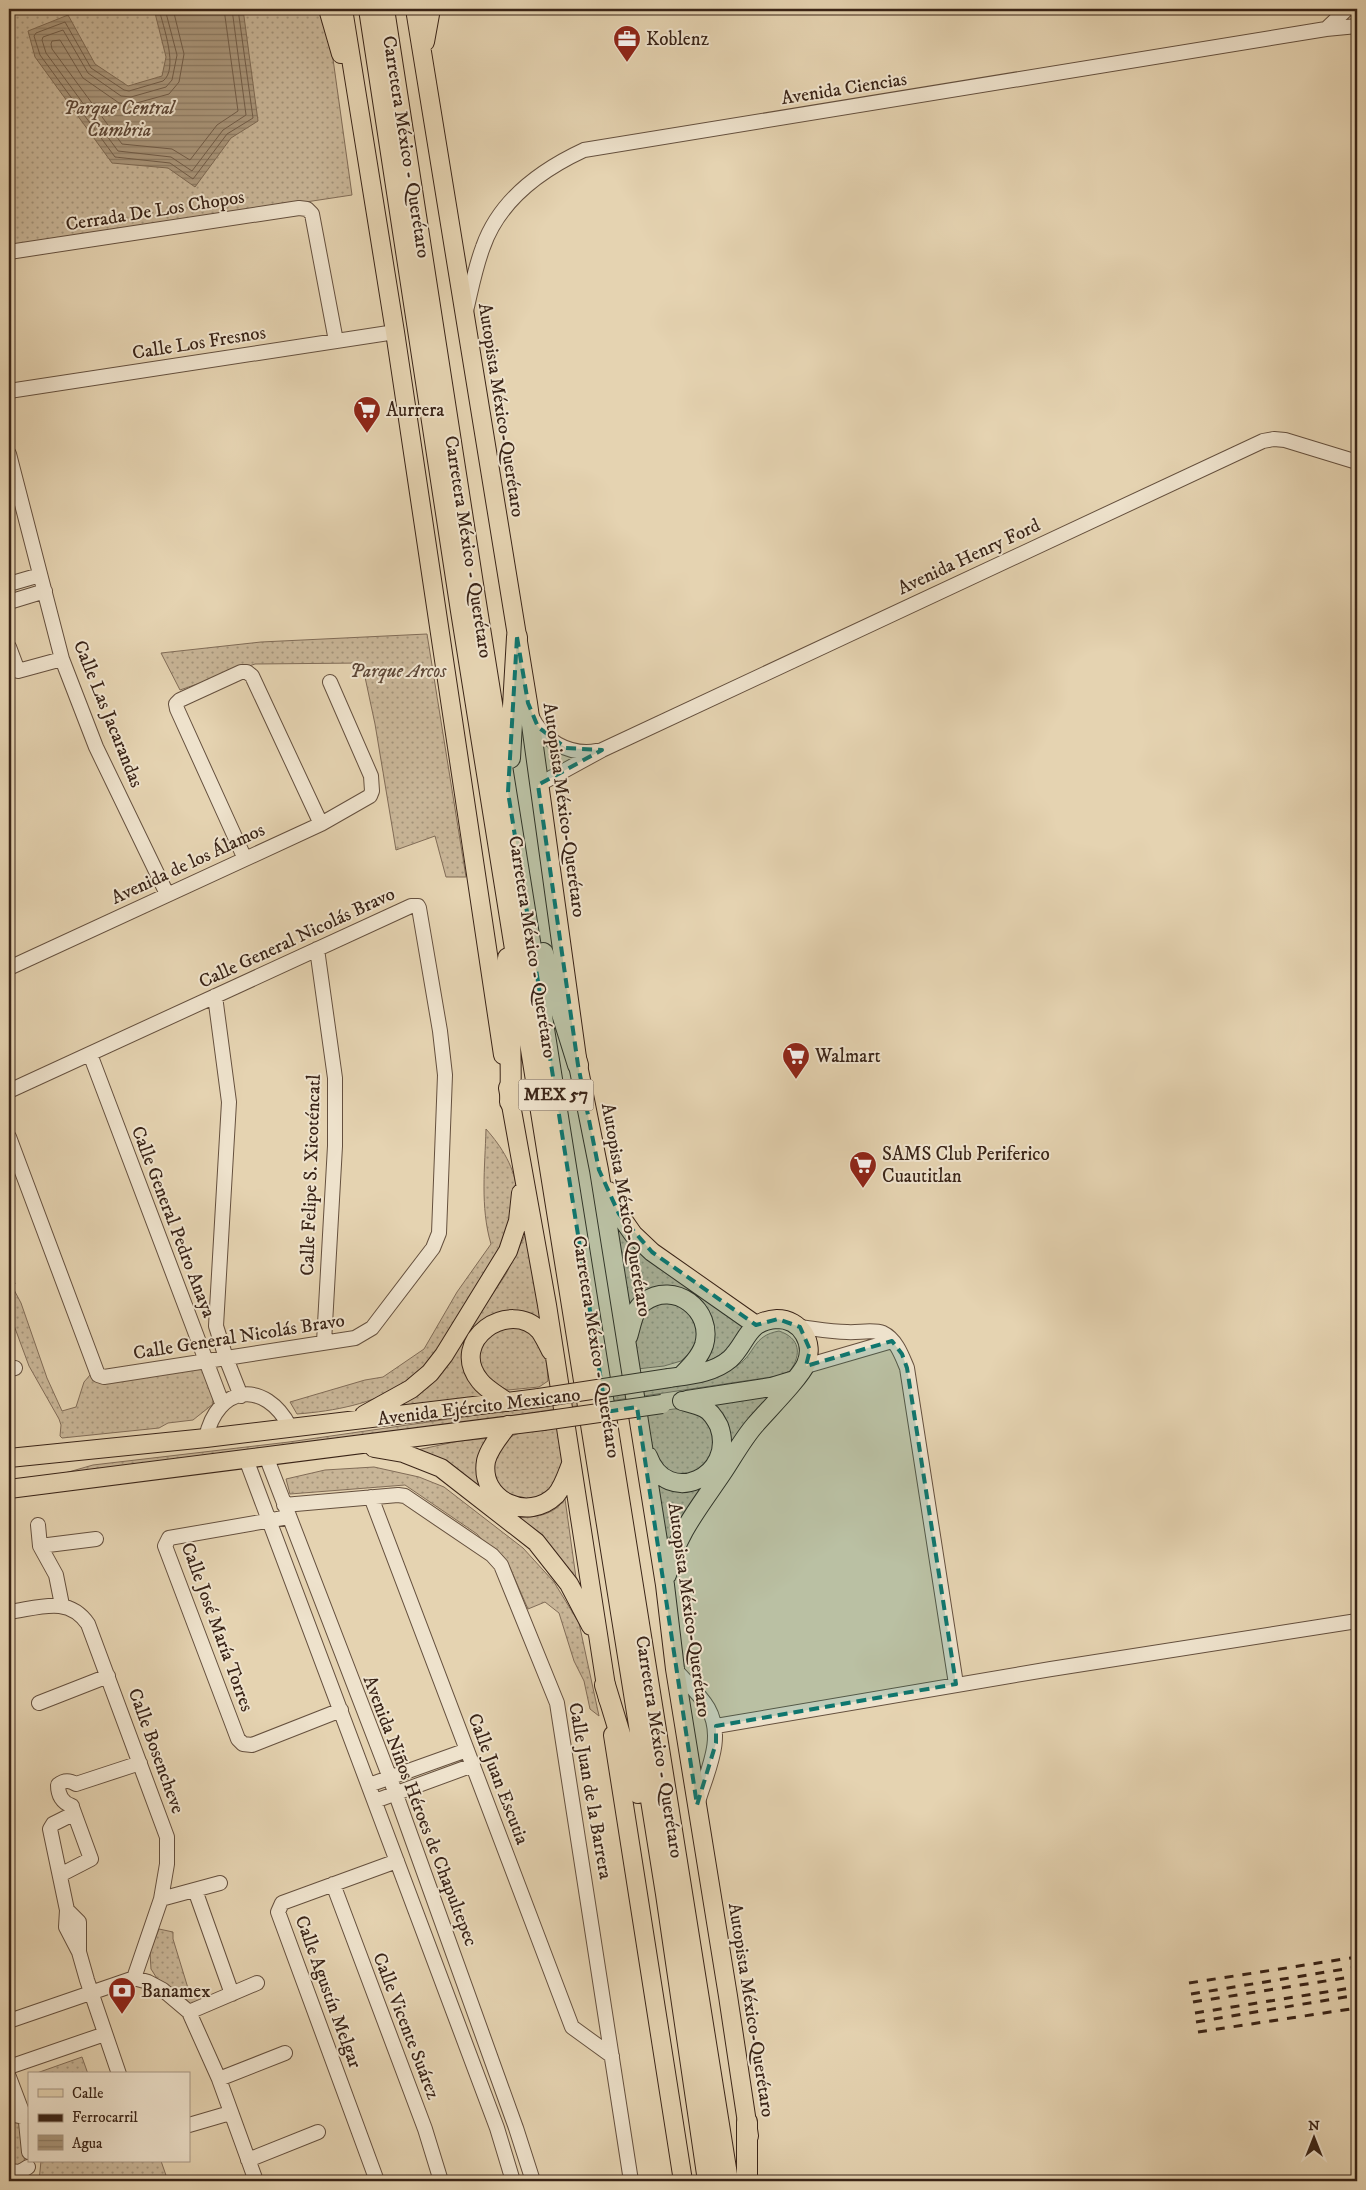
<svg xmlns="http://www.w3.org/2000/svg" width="1366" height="2190" viewBox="0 0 1366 2190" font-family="'IM FELL DW Pica',serif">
  <defs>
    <pattern id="grass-dots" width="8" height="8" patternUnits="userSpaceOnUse" patternTransform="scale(1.25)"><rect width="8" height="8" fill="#c8b597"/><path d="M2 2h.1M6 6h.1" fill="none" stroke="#a3937a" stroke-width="1.8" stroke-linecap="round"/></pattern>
    <pattern id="water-rules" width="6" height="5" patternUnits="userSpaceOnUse" patternTransform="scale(1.25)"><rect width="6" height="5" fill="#ab987d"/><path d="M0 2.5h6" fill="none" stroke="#8c7c65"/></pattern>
  </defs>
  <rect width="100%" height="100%" fill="#e5d3b1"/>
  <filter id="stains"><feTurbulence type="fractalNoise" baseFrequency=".004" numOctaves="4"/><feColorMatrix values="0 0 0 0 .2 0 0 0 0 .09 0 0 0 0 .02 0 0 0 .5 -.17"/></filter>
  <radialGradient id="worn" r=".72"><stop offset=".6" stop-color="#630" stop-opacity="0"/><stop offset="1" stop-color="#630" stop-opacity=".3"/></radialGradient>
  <path fill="url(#grass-dots)" stroke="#816c57" d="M9,9H319L333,59L352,195L9,247Z
    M427,634L466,877H446L435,836L396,850L375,724L362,663L255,664L180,690L161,653L261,642Z
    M486,1129C502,1147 515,1168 517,1192C521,1233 467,1306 444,1339C437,1350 430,1365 421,1374C417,1378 410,1380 405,1384C372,1404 335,1411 297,1414L290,1402L365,1380L383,1377L424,1349L457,1292L491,1244C480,1207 485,1167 486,1129Z
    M613,1211L744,1324C744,1344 714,1360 698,1365L708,1347L676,1290L629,1317Z
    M526,1233L542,1329L535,1323L470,1336L488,1395L383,1412L466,1334L506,1274Z
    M10,1266L15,1284L12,1286L21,1303L47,1378L62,1411L76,1407L84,1382L90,1375H104L199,1361C201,1368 203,1369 207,1375C212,1382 213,1395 213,1404L193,1420L168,1423L159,1428L62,1438L60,1436L61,1425L59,1419L29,1366L9,1312Z
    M671,1301C694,1314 699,1319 696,1347L681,1361L664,1366L637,1369L632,1342L640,1317L653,1304Z
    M508,1325C515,1327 526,1328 532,1332C546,1342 547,1366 548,1381L539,1387L508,1390L491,1383L481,1367L479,1358L480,1350L488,1333Z
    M779,1331C800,1338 802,1354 790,1371L778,1376L281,1450L44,1479L93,1465L289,1442L679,1386C700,1381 720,1378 738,1365C756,1353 752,1336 779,1331Z
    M773,1393L666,1556L656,1481L666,1486L723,1460L708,1403Z
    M682,1408L694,1410L717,1430L708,1469L677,1478L653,1462L643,1413Z
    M557,1427L564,1467L561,1485L525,1504L496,1488C495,1480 490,1468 492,1461C501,1430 531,1430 557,1427Z
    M491,1438L480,1454L515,1516C534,1519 554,1515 565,1499L577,1585L539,1538L403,1453L459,1441Z
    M374,1467L419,1477L444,1487L523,1548L554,1582L579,1623L599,1716L590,1709L584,1681L574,1661L559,1613L545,1602L528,1609L507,1561L494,1554L477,1534L405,1485L290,1494L286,1479L325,1470Z
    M159,1929L173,1932V1939L191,1998L200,1995L203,2003L191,2004L178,1992L171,1991L158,1980L151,1969L150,1952Z
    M82,2057L88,2074H34Z
    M9,2117L20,2123L25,2149L24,2164L9,2167Z
    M41,2161H161L168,2181H39Z"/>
  <path fill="url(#water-rules)" stroke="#7e6a54" d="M154,9H243L258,121L231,138L195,187L168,168L112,163L35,57L28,31L68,15L95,64L128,86L162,76L166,57Z"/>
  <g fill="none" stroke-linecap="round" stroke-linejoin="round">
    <path stroke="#725e4a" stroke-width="1" d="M159,9C163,26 179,69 163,81L129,91L124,90L91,68L65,22L36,33L34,36L40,55L115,157L170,163L193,179L227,134L253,118L238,9
      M165,9L177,55L172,80L166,87L131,97L121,96L88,73L63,30L43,37L42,40L46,53L118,151L171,157L192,171L223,130L246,115L232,9
      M173,9L184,54L179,82L169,94L133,104L119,103L83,78L60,40L52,41L51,44L52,49L122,144L172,149L190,160L217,125L238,111L224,9"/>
    <defs>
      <path id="minor" d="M1326,29L1347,9
        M9,252L299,208L307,209L312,214L336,341
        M466,311C471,290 475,268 483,247C499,201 541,170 584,150L1326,29L1357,26
        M9,391L395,332
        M9,454L62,659L96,747L167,894
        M9,584L40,575
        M9,602L45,591
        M9,647L18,671L62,659
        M531,715C542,740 569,756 597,751
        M538,785L602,750L1263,441L1274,439L1285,440L1357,462
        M245,859L177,709L176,704L180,700L241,672H247L252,676L321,824
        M317,949L335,1078V1146L324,1342
        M9,968L321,824L370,796L372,791L371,776L330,682
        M215,996L229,1102L216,1326L226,1358L241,1396
        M90,1054L222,1403
        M9,1091L411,906H418L419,908L440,1031L445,1075L439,1233L433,1248L372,1328L355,1338L104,1377L98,1375L9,1137
        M800,1327C816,1329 832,1332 847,1332C858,1333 873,1329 883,1333C896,1339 902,1356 907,1368L956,1684
        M806,1366L892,1341
        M9,1369L15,1368
        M206,1438C217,1385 265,1379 290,1427
        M266,1456L390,1778L516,2128L533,2181
        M246,1459L497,2128L513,2181
        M371,1497L572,2027L612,2056
        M284,1505L398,1495L405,1496L492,1555L501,1565L557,1703L631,2181
        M289,1517L169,1538L165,1546L238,1739L243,1744L252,1745L341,1710
        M38,1525L40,1546L56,1575L62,1605
        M40,1546L96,1539
        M9,1612C39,1608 68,1595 88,1624L167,1837V1864L161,1899L134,1978
        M675,1669C685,1681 700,1694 708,1708C725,1738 707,1771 698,1802
        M39,1703L108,1676
        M716,1726L1051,1669L1357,1621
        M369,1785L467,1750
        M375,1801L473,1765
        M72,1806C62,1803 58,1795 58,1785C64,1780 69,1780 76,1784L140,1763
        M73,1814L53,1824L50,1829L67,1910L66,1927L79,1952L87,1980L119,2074
        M60,1875L91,1859L72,1807
        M333,1884L425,2129L441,2181
        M195,1890L232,1994
        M161,1899L220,1883
        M67,1910L79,1922V1952
        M189,2012L257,1983
        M9,2021L134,1978L148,1982L163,1990L189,2012L219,2079L256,2181
        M9,2067L105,2034
        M9,2077L26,2122L29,2152
        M219,2079L285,2053
        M9,2114L24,2117
        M189,2125L230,2113
        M248,2160L318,2132
        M9,2171L20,2172L28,2167
        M377,2181L278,1912L282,1903L397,1861"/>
      <path id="major" d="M328,9L341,54
        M343,9L395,332L503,1055
        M415,9L528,703L578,1065L599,1170L665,1585L675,1669L728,1996L749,2136
        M425,42L431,9
        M508,1088L547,1305L608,1699
        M609,1191L619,1214L633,1234L652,1252L756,1325
        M628,1337C632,1325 633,1310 644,1302C674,1280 714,1310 704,1345C700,1357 690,1367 681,1376
        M687,1400L771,1387L794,1380
        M507,1402C499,1396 486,1389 480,1381C447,1340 510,1298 540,1331C544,1337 548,1345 551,1351
        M364,1415L411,1389L430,1373L444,1355L508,1251L518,1221L521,1193
        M508,1425C500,1436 489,1448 486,1461C479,1500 528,1523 556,1495C563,1487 567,1474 571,1464
        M374,1448L403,1453L441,1468L536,1542L569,1584L591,1626
        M648,1456C667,1509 737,1476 719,1426C716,1420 710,1411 704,1408C698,1405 689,1403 682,1401
        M9,1458L206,1438L539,1398
        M9,1489L543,1421
        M667,1575C676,1535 698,1509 721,1475C732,1459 742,1440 755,1425C767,1411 800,1378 806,1364C815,1343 801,1319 777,1319C746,1321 748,1342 730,1359C714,1373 690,1375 669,1378
        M613,1735L683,2181"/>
      <path id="highway" d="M369,9L461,611L666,1894L708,2181
        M384,9L475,597L728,2181
        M510,758L517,637
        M543,953L578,1065
        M508,958C507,1006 513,1054 510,1102
        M605,1685L638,1793
        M747,2181V2122"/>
    </defs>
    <use href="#minor" stroke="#65503e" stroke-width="16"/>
    <use href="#major" stroke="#3a2417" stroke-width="20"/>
    <use href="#highway" stroke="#3a2417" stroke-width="22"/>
    <use href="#minor" stroke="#eee2cc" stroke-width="14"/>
    <use href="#major" stroke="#e5d3b1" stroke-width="18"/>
    <use href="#highway" stroke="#e5d3b1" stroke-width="20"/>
    <path stroke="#3a2417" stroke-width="3" stroke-dasharray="9 9" stroke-linecap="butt" d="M1189,1983L1357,1957
      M1191,1994L1357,1967
      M1193,2002L1357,1976
      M1195,2013L1357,1987
      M1196,2022L1357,1995
      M1198,2032L1357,2008"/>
    <defs>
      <path id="major-bridge" d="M539,1398L669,1378
        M543,1421L662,1404"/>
    </defs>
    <use href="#major-bridge" stroke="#3a2417" stroke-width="20" stroke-linecap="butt"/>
    <use href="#major-bridge" stroke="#e5d3b1" stroke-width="18"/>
  </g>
  <path fill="#0f766e" fill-opacity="0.2" stroke="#0f766e" stroke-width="4" stroke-dasharray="10 6" stroke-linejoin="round" d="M517,637L528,703L538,727L566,748L602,750L538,785L578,1065L599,1170L619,1214L652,1252L756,1325L778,1319L800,1327L810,1350L806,1366L892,1341L902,1354L907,1368L956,1684L716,1726V1743L697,1805L637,1407L606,1412L508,792Z"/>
  <defs>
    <symbol id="office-pin" viewBox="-11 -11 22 30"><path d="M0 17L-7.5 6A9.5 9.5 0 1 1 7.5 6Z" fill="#8f2418" stroke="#eee2cc"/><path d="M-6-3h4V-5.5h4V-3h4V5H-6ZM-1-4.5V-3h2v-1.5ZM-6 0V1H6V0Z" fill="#fff"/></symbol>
    <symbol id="supermarket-pin" viewBox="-11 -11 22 30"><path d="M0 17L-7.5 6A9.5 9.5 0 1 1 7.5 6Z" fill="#8f2418" stroke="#eee2cc"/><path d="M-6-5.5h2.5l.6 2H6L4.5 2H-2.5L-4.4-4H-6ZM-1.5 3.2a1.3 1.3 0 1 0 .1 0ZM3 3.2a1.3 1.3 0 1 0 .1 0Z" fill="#fff"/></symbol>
    <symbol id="bank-pin" viewBox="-11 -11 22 30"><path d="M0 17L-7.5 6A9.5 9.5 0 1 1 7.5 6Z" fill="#8f2418" stroke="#eee2cc"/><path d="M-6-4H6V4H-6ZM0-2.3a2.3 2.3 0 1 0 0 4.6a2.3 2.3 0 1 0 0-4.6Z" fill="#fff"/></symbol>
  </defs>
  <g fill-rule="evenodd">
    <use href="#office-pin" x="611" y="23" width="32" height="43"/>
    <use href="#supermarket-pin" x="351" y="394" width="32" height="43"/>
    <use href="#supermarket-pin" x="780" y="1040" width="32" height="43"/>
    <use href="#supermarket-pin" x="847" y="1149" width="32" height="43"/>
    <use href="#bank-pin" x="106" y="1975" width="32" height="43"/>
  </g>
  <g text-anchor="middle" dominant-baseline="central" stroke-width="4" stroke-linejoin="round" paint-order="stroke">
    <rect fill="#eee2cc" stroke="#705d4d" stroke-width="1" x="518.5" y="1079.5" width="75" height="31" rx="4"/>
    <g font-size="18" font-weight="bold" fill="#3a2417">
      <text x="556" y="1095">MEX 57</text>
    </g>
    <g font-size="19" fill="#3a2417" stroke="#eee2cc" text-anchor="start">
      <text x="646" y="39">Koblenz</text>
      <text x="386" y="410">Aurrera</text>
      <text x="815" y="1056">Walmart</text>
      <text x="882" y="1154">SAMS Club Periferico<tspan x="882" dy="22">Cuautitlan</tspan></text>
      <text x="141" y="1991">Banamex</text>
    </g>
    <g font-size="19" fill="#3a2417" stroke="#eee2cc">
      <text transform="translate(844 89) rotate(-9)">Avenida Ciencias</text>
      <text transform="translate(406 147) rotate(81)">Carretera México - Querétaro</text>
      <text transform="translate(155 211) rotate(-9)">Cerrada De Los Chopos</text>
      <text transform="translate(199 343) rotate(-9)">Calle Los Fresnos</text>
      <text transform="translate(501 410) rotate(81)">Autopista México-Querétaro</text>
      <text transform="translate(468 547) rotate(81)">Carretera México - Querétaro</text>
      <text transform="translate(969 557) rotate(-25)">Avenida Henry Ford</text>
      <text transform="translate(108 714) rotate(68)">Calle Las Jacarandas</text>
      <text transform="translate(564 810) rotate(82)">Autopista México-Querétaro</text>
      <text transform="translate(188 864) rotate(-25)">Avenida de los Álamos</text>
      <text transform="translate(297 938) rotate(-25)">Calle General Nicolás Bravo</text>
      <text transform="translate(532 947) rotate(81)">Carretera México - Querétaro</text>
      <text transform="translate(311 1175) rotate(-88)">Calle Felipe S. Xicoténcatl</text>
      <text transform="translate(626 1210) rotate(80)">Autopista México-Querétaro</text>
      <text transform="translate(173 1222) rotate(69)">Calle General Pedro Anaya</text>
      <text transform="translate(239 1337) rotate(-9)">Calle General Nicolás Bravo</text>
      <text transform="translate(596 1347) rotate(81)">Carretera México - Querétaro</text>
      <text transform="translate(479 1407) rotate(-7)">Avenida Ejército Mexicano</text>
      <text transform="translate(689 1610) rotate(82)">Autopista México-Querétaro</text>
      <text transform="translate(217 1627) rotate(70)">Calle José María Torres</text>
      <text transform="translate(659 1747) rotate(81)">Carretera México - Querétaro</text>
      <text transform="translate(156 1751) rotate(70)">Calle Bosencheve</text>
      <text transform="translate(498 1779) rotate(69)">Calle Juan Escutia</text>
      <text transform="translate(590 1791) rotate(80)">Calle Juan de la Barrera</text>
      <text transform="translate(420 1811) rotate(69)">Avenida Niños Héroes de Chapultepec</text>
      <text transform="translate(328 1992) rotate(70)">Calle Agustín Melgar</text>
      <text transform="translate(751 2010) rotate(81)">Autopista México-Querétaro</text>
      <text transform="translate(406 2026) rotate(69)">Calle Vicente Suárez</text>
    </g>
    <g font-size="19" font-style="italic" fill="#5e4837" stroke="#eee2cc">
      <text x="119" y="108">Parque Central<tspan x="119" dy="22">Cumbria</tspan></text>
      <text x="398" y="671">Parque Arcos</text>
    </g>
  </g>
  <rect width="1366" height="2190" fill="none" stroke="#e5d3b1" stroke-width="30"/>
  <rect x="10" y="10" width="1346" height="2170" fill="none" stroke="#3a2417" stroke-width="2.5"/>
  <rect x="15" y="15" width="1336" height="2160" fill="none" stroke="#3a2417"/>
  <rect x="28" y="2072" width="162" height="90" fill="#eee2cc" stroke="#a69684"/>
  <rect x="38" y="2089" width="25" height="8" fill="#e5d3b1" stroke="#a69684"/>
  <text x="72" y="2098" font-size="15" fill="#3a2417">Calle</text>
  <rect x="38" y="2114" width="25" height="8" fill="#3a2417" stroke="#a69684"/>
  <text x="72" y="2122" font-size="15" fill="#3a2417">Ferrocarril</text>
  <rect x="38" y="2135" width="25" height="15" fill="url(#water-rules)" stroke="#a69684"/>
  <text x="72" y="2148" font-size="15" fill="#3a2417">Agua</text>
  <g transform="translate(1314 2138)" stroke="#eee2cc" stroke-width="4" paint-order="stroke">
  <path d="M0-4L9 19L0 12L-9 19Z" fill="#3a2417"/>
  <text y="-8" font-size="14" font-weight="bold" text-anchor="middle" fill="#3a2417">N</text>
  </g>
  <rect width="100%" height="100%" filter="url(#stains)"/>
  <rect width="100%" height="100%" fill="url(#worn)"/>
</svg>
